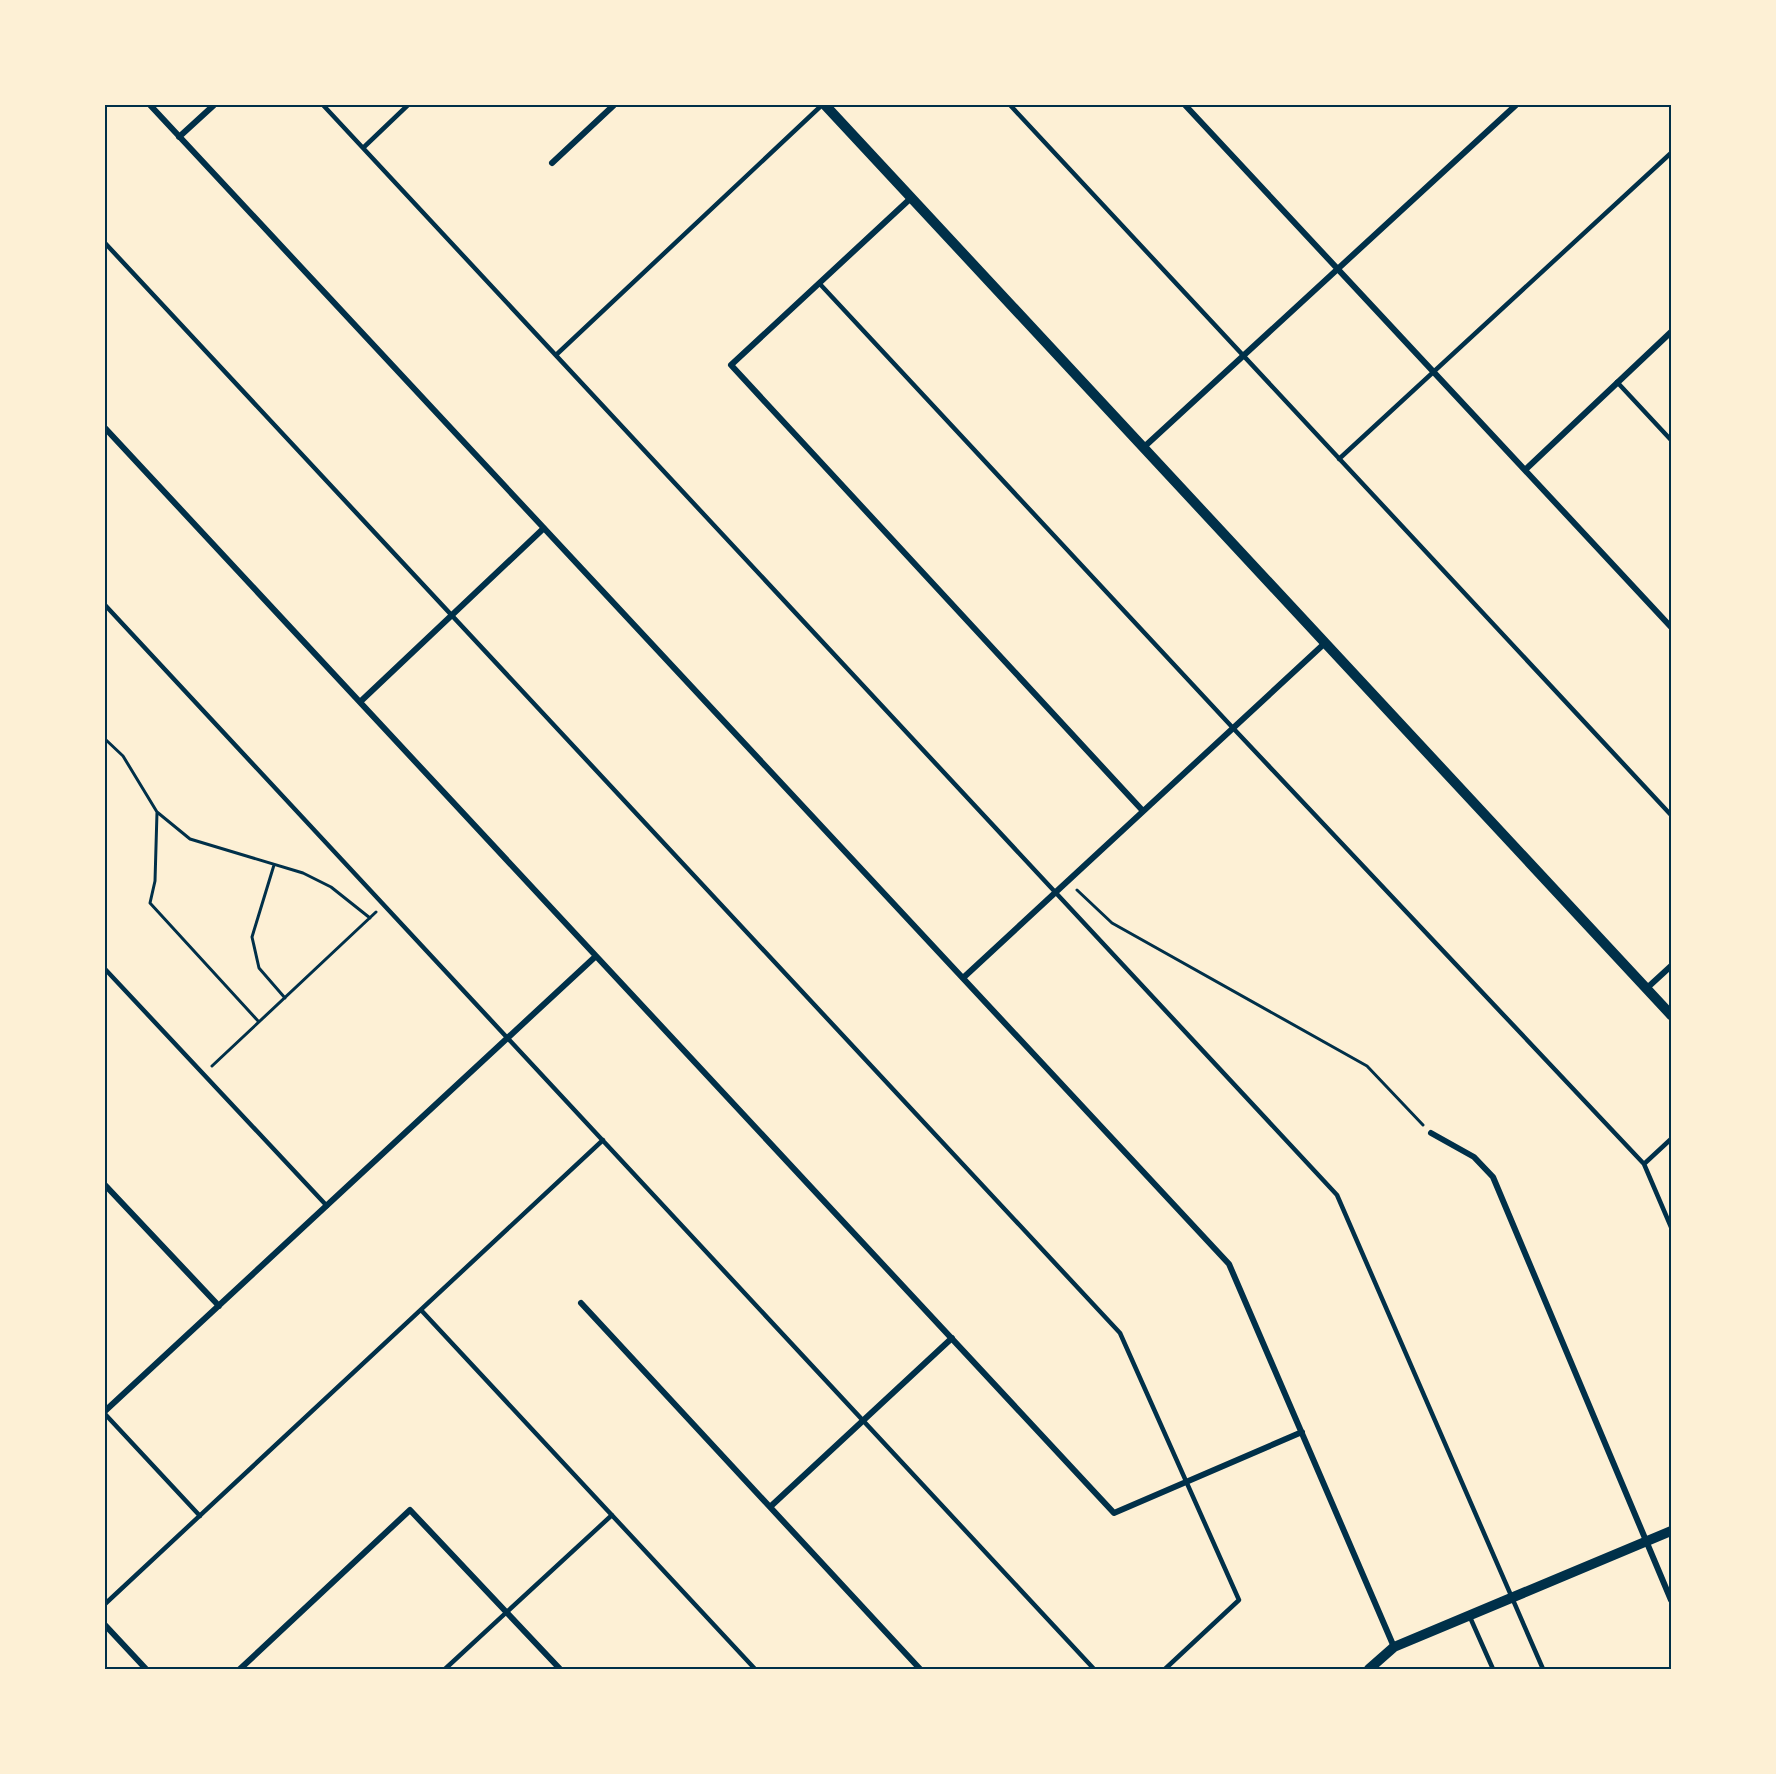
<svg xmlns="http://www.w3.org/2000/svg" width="1776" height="1774" viewBox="0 0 1776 1774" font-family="'Libre Baskerville',serif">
  <rect width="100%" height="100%" fill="#fdf0d5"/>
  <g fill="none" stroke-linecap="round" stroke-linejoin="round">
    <path stroke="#003049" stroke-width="3" d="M105,739L123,756L157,812L155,881L150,903L259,1022
      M157,812L190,839L303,873L331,887L370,918
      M274,865L252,937L259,968L285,998
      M1077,890L1112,923L1367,1066L1423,1125
      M212,1066L376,912"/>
    <path stroke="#003049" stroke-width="4.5" d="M323,105L1337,1195L1543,1669
      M1010,105L1671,815
      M363,148L408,105
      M105,243L1120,1333L1239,1600L1165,1669
      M819,283L1233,728L1644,1164L1671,1227
      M556,355L822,105
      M1617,382L1671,440
      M1339,459L1671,153
      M105,605L1094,1669
      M105,969L327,1206
      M1644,1164L1671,1139
      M421,1310L755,1669
      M105,1414L200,1516
      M105,1604L603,1140
      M1469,1615L1493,1669
      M445,1669L612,1515"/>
    <path stroke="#003049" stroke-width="6" d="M150,105L1229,1264L1394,1647
      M1185,105L1671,627
      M179,137L214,105
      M552,163L614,105
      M911,198L731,365L1143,811
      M105,428L1114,1513L1302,1432
      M1143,448L1516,105
      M1525,470L1671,332
      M360,702L544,528
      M963,978L1325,643
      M1647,988L1671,966
      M1431,1133L1474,1157L1493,1177L1671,1600
      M105,1185L219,1306
      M581,1303L920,1669
      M105,1411L596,956
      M770,1507L952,1338
      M105,1625L146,1669
      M240,1669L410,1510L560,1669"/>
    <path stroke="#003049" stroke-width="10" d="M825,105L1671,1015
      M1369,1669L1394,1647L1671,1531"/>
  </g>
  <rect width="1776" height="1774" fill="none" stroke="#fdf0d5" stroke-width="213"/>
  <rect x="106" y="106" width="1564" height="1562" fill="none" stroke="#003049" stroke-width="2"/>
</svg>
